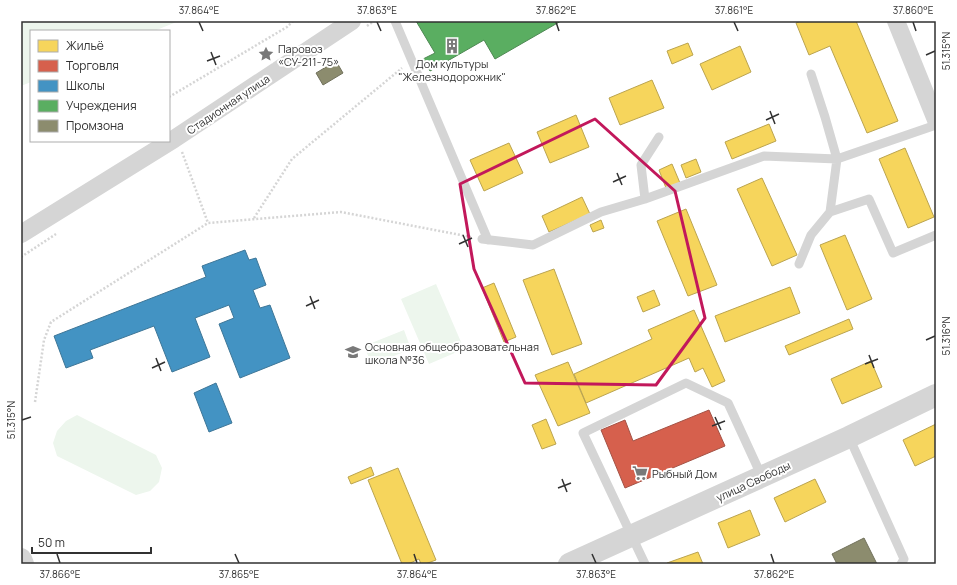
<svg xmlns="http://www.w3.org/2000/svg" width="957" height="585" viewBox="0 0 957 585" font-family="Manrope,sans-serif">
  <rect width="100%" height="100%" fill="#fff"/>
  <path fill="#edf6ed" d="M21,21H179L154,31H31V82L21,86Z
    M436,284L464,349L429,364L401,299Z
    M404,330L411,349L372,365L364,346Z
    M77,415L156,455L162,468L159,482L150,491L136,495L57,456L53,443L57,431L66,421Z"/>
  <path fill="#f6d55c" stroke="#bba44f" d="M801,21H856L898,121L867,133L830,46L809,55L796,23Z
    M688,43L693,55L672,64L667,51Z
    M740,46L751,72L712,90L700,64Z
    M652,80L664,108L620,125L609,98Z
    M576,115L589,147L550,163L537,132Z
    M769,124L776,141L732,159L725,142Z
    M509,143L523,173L484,191L470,160Z
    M905,148L934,217L908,228L879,159Z
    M696,159L701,172L686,178L681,165Z
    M672,164L680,183L666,188L659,170Z
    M762,178L797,255L772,266L737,189Z
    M582,197L590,214L549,232L542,216Z
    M686,209L717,285L688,296L657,221Z
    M601,220L604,228L593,232L590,225Z
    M845,235L872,299L847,310L820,245Z
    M554,269L582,344L552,355L523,280Z
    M494,283L516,337L504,342L482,288Z
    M790,287L800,313L725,342L715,316Z
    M654,290L660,305L643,312L637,297Z
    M694,310L725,381L712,387L703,368L695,372L689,358L586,403L574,374L652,339L648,330Z
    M849,319L853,329L789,355L785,346Z
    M871,361L882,387L842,404L831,379Z
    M568,362L590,413L558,426L535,375Z
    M546,419L556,444L542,449L532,425Z
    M936,424V456L915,466L903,440Z
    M371,467L374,475L351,484L348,477Z
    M398,468L436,560L425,564H421L419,559L408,564H402L368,480Z
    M815,479L826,502L785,522L774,498Z
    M750,510L760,535L728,548L718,523Z
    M698,552L703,564H667V563Z"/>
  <path fill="#d6604d" stroke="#a45245" d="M709,410L725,446L625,488L601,430L625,420L633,441Z"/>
  <path fill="#4393c3" stroke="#3e7697" d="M245,250L249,260L256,258L266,285L253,290L260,308L270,305L290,358L240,378L219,324L234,318L229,305L195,318L210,357L172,372L154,326L90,350L93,358L66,368L54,336L206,277L202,266Z
    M216,383L232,423L209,432L194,393Z"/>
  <path fill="#5aae61" stroke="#4e8853" d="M416,21H561L495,59L484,40L430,71L423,59L435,53Z"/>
  <path fill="#8c8c6e" stroke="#71715c" d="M336,61L343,73L323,85L316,73Z
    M864,538L877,564H837L832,554Z"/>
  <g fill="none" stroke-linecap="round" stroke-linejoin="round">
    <path stroke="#d5d5d5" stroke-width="2.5" stroke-dasharray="2 2" stroke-linecap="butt" d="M308,21H309
      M367,26L374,21
      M169,97L287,27L293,21
      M182,152L208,223
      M254,218L292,159L402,68
      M21,257L56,234
      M35,402L44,340L51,322L208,223L341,212L471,237"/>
    <path stroke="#d5d5d5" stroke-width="9" d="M395,21L488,240
      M811,74L825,117L837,159L936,125
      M659,137L641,165L645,199L764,156L837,159L830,212L869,199L893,253L936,235
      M482,239L533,245L601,212L645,199
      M799,264L811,235L830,212
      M849,437L904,559L901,564
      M645,564L583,433L686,383L728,403L762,477"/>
    <path stroke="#d5d5d5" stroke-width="18" d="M896,21L936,120
      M21,234L174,139L352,21"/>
    <path stroke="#d5d5d5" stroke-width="22" d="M21,559L23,564
      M569,564L849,437L936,395"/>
  </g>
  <path fill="none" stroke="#c2185b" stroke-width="3" stroke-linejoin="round" d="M595,119L675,191L705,318L656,385L525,383L474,269L460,184Z"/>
  <path fill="none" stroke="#313131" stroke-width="1.5" d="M199,22L203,31M377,22L381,31M556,22L559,31M734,22L738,31M913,22L916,31M211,52L216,65M926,55L935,51M207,61L220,56M770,111L775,124M766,120L779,114M617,173L622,185M613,182L626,176M463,235L468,247M459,244L472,238M310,296L315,309M306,306L319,300M926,340L935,336M869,355L874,368M156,358L161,371M865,364L878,359M152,368L165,362M715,417L721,430M22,420L31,417M712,426L725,421M562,479L567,492M558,488L571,483M57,554L60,563M235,554L239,563M414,554L417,563M592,554L596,563M771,554L774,563"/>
  <defs>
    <symbol id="building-bare" viewBox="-9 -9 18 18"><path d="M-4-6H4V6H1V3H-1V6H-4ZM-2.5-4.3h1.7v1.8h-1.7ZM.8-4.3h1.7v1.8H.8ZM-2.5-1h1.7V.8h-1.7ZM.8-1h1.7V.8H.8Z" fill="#797979" stroke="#fff" stroke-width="2.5" paint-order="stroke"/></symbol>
    <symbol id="sight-bare" viewBox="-9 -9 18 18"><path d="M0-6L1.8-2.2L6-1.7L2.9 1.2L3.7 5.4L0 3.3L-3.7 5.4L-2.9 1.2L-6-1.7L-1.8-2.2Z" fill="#797979" stroke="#fff" stroke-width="2.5" paint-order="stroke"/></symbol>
    <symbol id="school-bare" viewBox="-9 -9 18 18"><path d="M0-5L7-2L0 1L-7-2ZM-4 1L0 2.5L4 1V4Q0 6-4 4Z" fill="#797979" stroke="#fff" stroke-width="2.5" paint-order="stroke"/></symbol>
    <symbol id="supermarket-bare" viewBox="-9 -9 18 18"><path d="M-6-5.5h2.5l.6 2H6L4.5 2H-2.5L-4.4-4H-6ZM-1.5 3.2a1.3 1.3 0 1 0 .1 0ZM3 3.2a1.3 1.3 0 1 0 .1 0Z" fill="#797979" stroke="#fff" stroke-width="2.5" paint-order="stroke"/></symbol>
  </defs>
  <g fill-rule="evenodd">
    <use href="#building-bare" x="441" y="35" width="22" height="22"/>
    <use href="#sight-bare" x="255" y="43" width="22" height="22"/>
    <use href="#school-bare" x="342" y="341" width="22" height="22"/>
    <use href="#supermarket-bare" x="629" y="462" width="22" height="22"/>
  </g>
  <g text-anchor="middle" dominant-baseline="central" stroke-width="4" stroke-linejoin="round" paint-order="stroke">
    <g font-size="11" fill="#313131" stroke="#fff" text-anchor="start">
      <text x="278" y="48">Паровоз<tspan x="278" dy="13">«СУ-211-75»</tspan></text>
      <text x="452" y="63" text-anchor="middle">Дом культуры<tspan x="452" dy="13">"Железнодорожник"</tspan></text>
      <text x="365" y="346">Основная общеобразовательная<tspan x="365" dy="13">школа №36</tspan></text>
      <text x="652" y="473">Рыбный Дом</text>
    </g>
    <g font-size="11" fill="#313131" stroke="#fff">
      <text transform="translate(228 104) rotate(-34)">Стадионная улица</text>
      <text transform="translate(753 481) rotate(-25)">улица Свободы</text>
    </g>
  </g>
  <rect width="957" height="585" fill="none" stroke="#ffffff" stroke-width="44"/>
  <rect x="30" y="30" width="140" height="112" fill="#ffffff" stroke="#adadad"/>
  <rect x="38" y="40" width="20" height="12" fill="#f6d55c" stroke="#adadad"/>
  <text x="66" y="50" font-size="12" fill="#313131">Жильё</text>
  <rect x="38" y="60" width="20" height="12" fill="#d6604d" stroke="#adadad"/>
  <text x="66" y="70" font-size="12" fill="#313131">Торговля</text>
  <rect x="38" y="80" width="20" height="12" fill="#4393c3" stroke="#adadad"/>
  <text x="66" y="90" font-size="12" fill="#313131">Школы</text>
  <rect x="38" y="100" width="20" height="12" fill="#5aae61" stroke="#adadad"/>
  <text x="66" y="110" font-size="12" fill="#313131">Учреждения</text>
  <rect x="38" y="120" width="20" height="12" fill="#8c8c6e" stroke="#adadad"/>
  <text x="66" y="130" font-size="12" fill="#313131">Промзона</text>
  <path d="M32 547v6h119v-6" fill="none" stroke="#313131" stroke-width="2"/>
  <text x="38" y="547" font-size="12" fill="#313131" stroke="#ffffff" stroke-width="3" paint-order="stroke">50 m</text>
  <rect x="22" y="22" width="913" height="541" fill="none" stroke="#313131" stroke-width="1.5"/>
  <g font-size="10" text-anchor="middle" fill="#313131">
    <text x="199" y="14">37.864°E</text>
    <text x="377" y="14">37.863°E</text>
    <text x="556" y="14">37.862°E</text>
    <text x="734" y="14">37.861°E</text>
    <text x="913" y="14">37.860°E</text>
    <text transform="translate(946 51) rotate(-90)" y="4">51.315°N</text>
    <text transform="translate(946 336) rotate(-90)" y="4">51.316°N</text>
    <text transform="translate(11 420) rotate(-90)" y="4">51.315°N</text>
    <text x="60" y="578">37.866°E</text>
    <text x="239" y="578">37.865°E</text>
    <text x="417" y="578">37.864°E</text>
    <text x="596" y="578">37.863°E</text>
    <text x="774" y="578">37.862°E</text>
  </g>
</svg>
